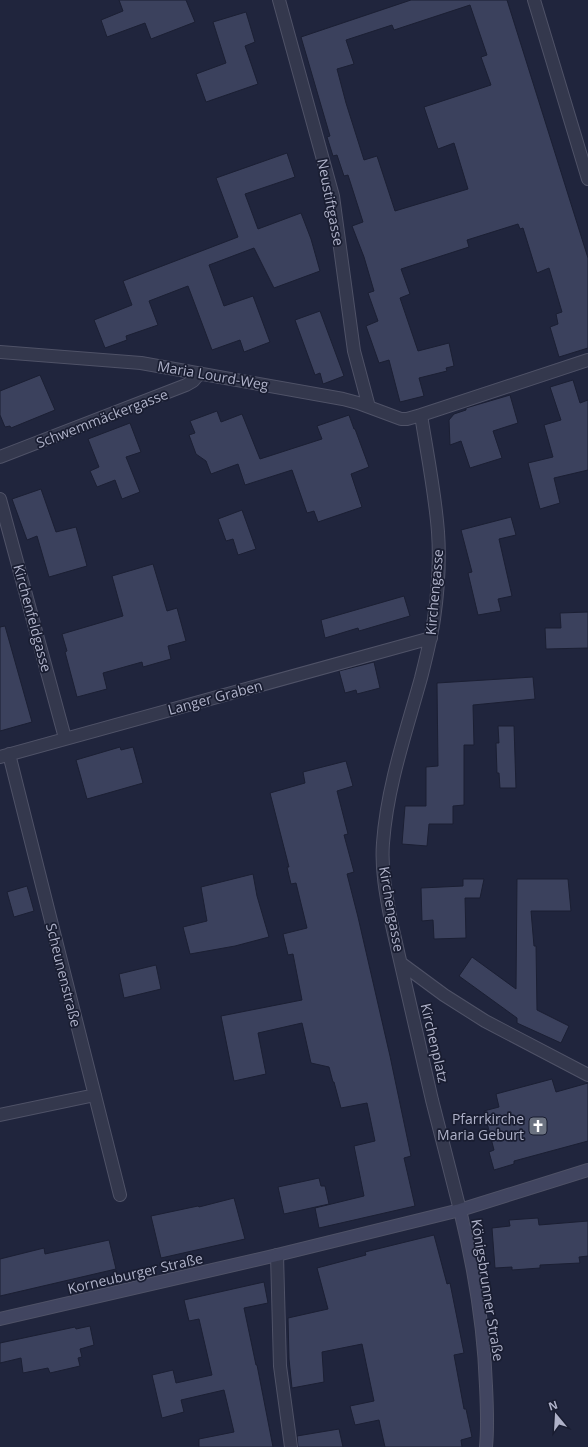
<svg xmlns="http://www.w3.org/2000/svg" width="588" height="1447" viewBox="0 0 588 1447" font-family="'Open Sans',sans-serif">
  <rect width="100%" height="100%" fill="#20253d"/>
  <path fill="#3b415d" stroke="#1b1f33" fill-rule="evenodd" d="M119,0H186L195,22L151,39L145,23L107,37L101,20L123,11Z
    M411,0H507L588,258V348L559,357L550,327L558,324L556,314L562,312L549,268L537,273L523,228L520,229L518,224L467,240L469,247L401,269L410,294L400,298L418,351L449,343L454,366L446,368L447,371L419,378L424,396L400,402L389,360L379,363L366,326L378,321L368,293L374,291L364,257L352,226L363,222L348,175L344,176L337,155L333,156L327,137L330,136L301,37ZM470,5L487,55L481,57L491,85L424,107L438,149L454,143L468,189L395,211L377,156L364,160L346,103L337,69L354,64L346,40L392,25L394,30Z
    M246,12L255,42L245,46L258,84L206,102L196,74L226,63L213,22Z
    M287,153L295,177L245,194L258,229L301,213L311,239L320,271L274,288L254,248L209,265L224,306L253,296L270,342L244,352L240,340L212,350L188,286L149,301L158,325L126,336L127,340L105,348L94,320L132,305L123,281L238,237L216,178Z
    M320,311L344,376L323,384L320,373L315,375L295,320Z
    M40,375L55,410L11,428L10,426L5,427L0,415V391Z
    M573,380L580,403L588,400V470L554,478L560,503L540,509L528,463L553,457L544,425L561,420L550,387Z
    M510,395L518,423L493,431L502,458L470,468L461,441L450,445L449,420L454,414L466,410V408Z
    M217,411L221,422L242,414L260,459L322,439L317,426L349,415L354,429H355L369,467L351,474L362,507L318,522L314,511L307,513L292,470L245,485L238,464L211,474L206,461L196,454L189,435L195,433L190,421Z
    M130,423L141,452L126,457L140,492L122,499L115,480L97,487L90,471L99,467L88,439Z
    M41,489L56,532L76,527L87,566L49,577L37,536L27,540L12,499Z
    M242,510L256,549L238,555L233,539L226,541L218,519Z
    M511,517L516,535L499,539L512,596L498,599L501,611L478,615L468,573L472,572L461,530Z
    M153,564L167,611L177,608L186,641L168,646L171,659L143,667L142,662L103,673L107,689L77,697L65,652L67,651L62,634L123,616L112,576Z
    M404,596L410,616L359,631L358,628L325,638L321,620Z
    M588,612V648L546,649L545,628H561L560,613Z
    M5,626L32,722L0,731V627Z
    M374,662L380,688L357,694L356,690L345,693L339,671Z
    M533,677L535,699L473,705L474,745H464V805L453,806V824H429L427,846L402,844L405,806H426V767L438,766L437,683Z
    M498,726H514L516,788H500L499,773H497L496,743H499Z
    M120,747L121,750L133,747L143,783L87,799L76,760Z
    M346,761L353,786L337,791L348,834L344,835L354,872L347,874L358,917L390,1056L411,1156L404,1158L415,1206L319,1228L315,1208L364,1196L354,1146L375,1141L367,1103L341,1108L334,1082H333L329,1067L311,1063L302,1023L258,1033L266,1074L234,1081L221,1016L302,1000L293,954L288,955L283,934L307,928L296,883L291,884L287,867H289L270,793L305,783L303,772Z
    M253,874L257,896L269,937L235,946L190,954L183,927L207,921L201,887Z
    M463,879H484L480,898H465L466,938L434,939L433,920L422,921L421,888L463,886Z
    M517,879H568L571,911H531L534,946H536L537,1010L569,1026L561,1043L517,1023V1018L459,976L472,957L516,989Z
    M27,886L34,911L14,917L7,892Z
    M156,965L161,989L124,998L119,974Z
    M552,1079L556,1092L588,1083V1141L514,1161V1164L494,1170L489,1152L494,1150L484,1111L499,1107L496,1094Z
    M319,1178L321,1186H325L329,1204L284,1214L278,1187Z
    M234,1198L245,1239L161,1258L151,1216L198,1206L199,1207Z
    M538,1218L539,1225L588,1221V1256L579,1257L580,1263L540,1265V1268L512,1270V1267L495,1268L492,1228L510,1226L509,1220Z
    M434,1235L447,1284L450,1283L464,1353L454,1355L464,1409H466L472,1437L461,1440L462,1447H385L379,1420L355,1425L350,1406L374,1401L362,1344L322,1352L324,1382L292,1388L289,1359L288,1318L328,1309L317,1268L366,1255L365,1252Z
    M109,1240L116,1269L0,1296V1259L44,1248L45,1254Z
    M264,1282L268,1303L244,1308L256,1365H257L273,1447H199V1439L234,1432L224,1390L181,1400L184,1412L162,1418L152,1375L173,1370L176,1383L212,1375L199,1319L189,1321L184,1300Z
    M90,1326L94,1345L80,1349L82,1357L78,1358L80,1366L50,1373L48,1368L23,1373L21,1358L0,1363V1343L75,1327L76,1329Z
    M339,1429L343,1447H298L297,1436Z"/>
  <g fill="none" stroke-linecap="round" stroke-linejoin="round">
    <defs>
      <path id="street" d="M279,0L333,196L354,351L369,407
        M534,0L588,179
        M0,352L141,363L343,399L358,403L401,419H407L421,415
        M0,457L186,385L193,381L200,373
        M0,499L65,738
        M9,754L120,1195
        M0,757L431,638
        M402,964L444,995L485,1021L588,1075
        M0,1115L95,1095
        M460,1210L432,1100L391,921C386,895 381,869 383,843C387,787 406,732 421,678C426,658 431,639 434,619C438,591 440,560 438,532C435,492 427,453 421,415L588,360
        M277,1255L280,1366L291,1447"/>
      <path id="secondary" d="M460,1210C474,1267 484,1327 486,1386C487,1406 488,1427 486,1447
        M0,1319L277,1255L460,1210L588,1170"/>
    </defs>
    <use href="#street" stroke="#4f5267" stroke-width="14"/>
    <use href="#secondary" stroke="#4f5267" stroke-width="14"/>
    <use href="#street" stroke="#34384d" stroke-width="12"/>
    <use href="#secondary" stroke="#414560" stroke-width="12"/>
  </g>
  <defs>
    <symbol id="church-square" viewBox="-11 -11 22 22"><rect x="-9" y="-9" width="18" height="18" rx="4" fill="#6b7280" stroke="#191d31"/><path d="M-1.2-6h2.4v3.5h3.3v2.4h-3.3V6h-2.4V-.1h-3.3v-2.4h3.3Z" fill="#fff"/></symbol>
  </defs>
  <g fill-rule="evenodd">
    <use href="#church-square" x="527" y="1115" width="22" height="22"/>
  </g>
  <g text-anchor="middle" dominant-baseline="central" stroke-width="3.5" stroke-linejoin="round" paint-order="stroke">
    <g font-size="14" fill="#afb2c9" stroke="#191d31">
      <text transform="translate(331 202) rotate(79)">Neustiftgasse</text>
      <text transform="translate(213 375) rotate(10)">Maria Lourd-Weg</text>
      <text transform="translate(102 418) rotate(-21)">Schwemmäckergasse</text>
      <text transform="translate(434 592) rotate(-85)">Kirchengasse</text>
      <text transform="translate(33 618) rotate(75)">Kirchenfeldgasse</text>
      <text transform="translate(215 697) rotate(-15)">Langer Graben</text>
      <text transform="translate(392 909) rotate(80)">Kirchengasse</text>
      <text transform="translate(64 975) rotate(76)">Scheunenstraße</text>
      <text transform="translate(435 1043) rotate(77)">Kirchenplatz</text>
      <text transform="translate(135 1273) rotate(-13)">Korneuburger Straße</text>
      <text transform="translate(488 1290) rotate(81)">Königsbrunner Straße</text>
    </g>
    <g font-size="14" fill="#afb2c9" stroke="#191d31" text-anchor="end">
      <text x="524" y="1118">Pfarrkirche<tspan x="524" dy="16">Maria Geburt</tspan></text>
    </g>
  </g>
  <g transform="translate(556 1415) rotate(342)" stroke="#191d31" stroke-width="3" paint-order="stroke">
  <path d="M0-3L7 15L0 10L-7 15Z" fill="#afb2c9"/>
  <text y="-6" font-size="11" font-weight="bold" text-anchor="middle" fill="#afb2c9">N</text>
  </g>
</svg>
